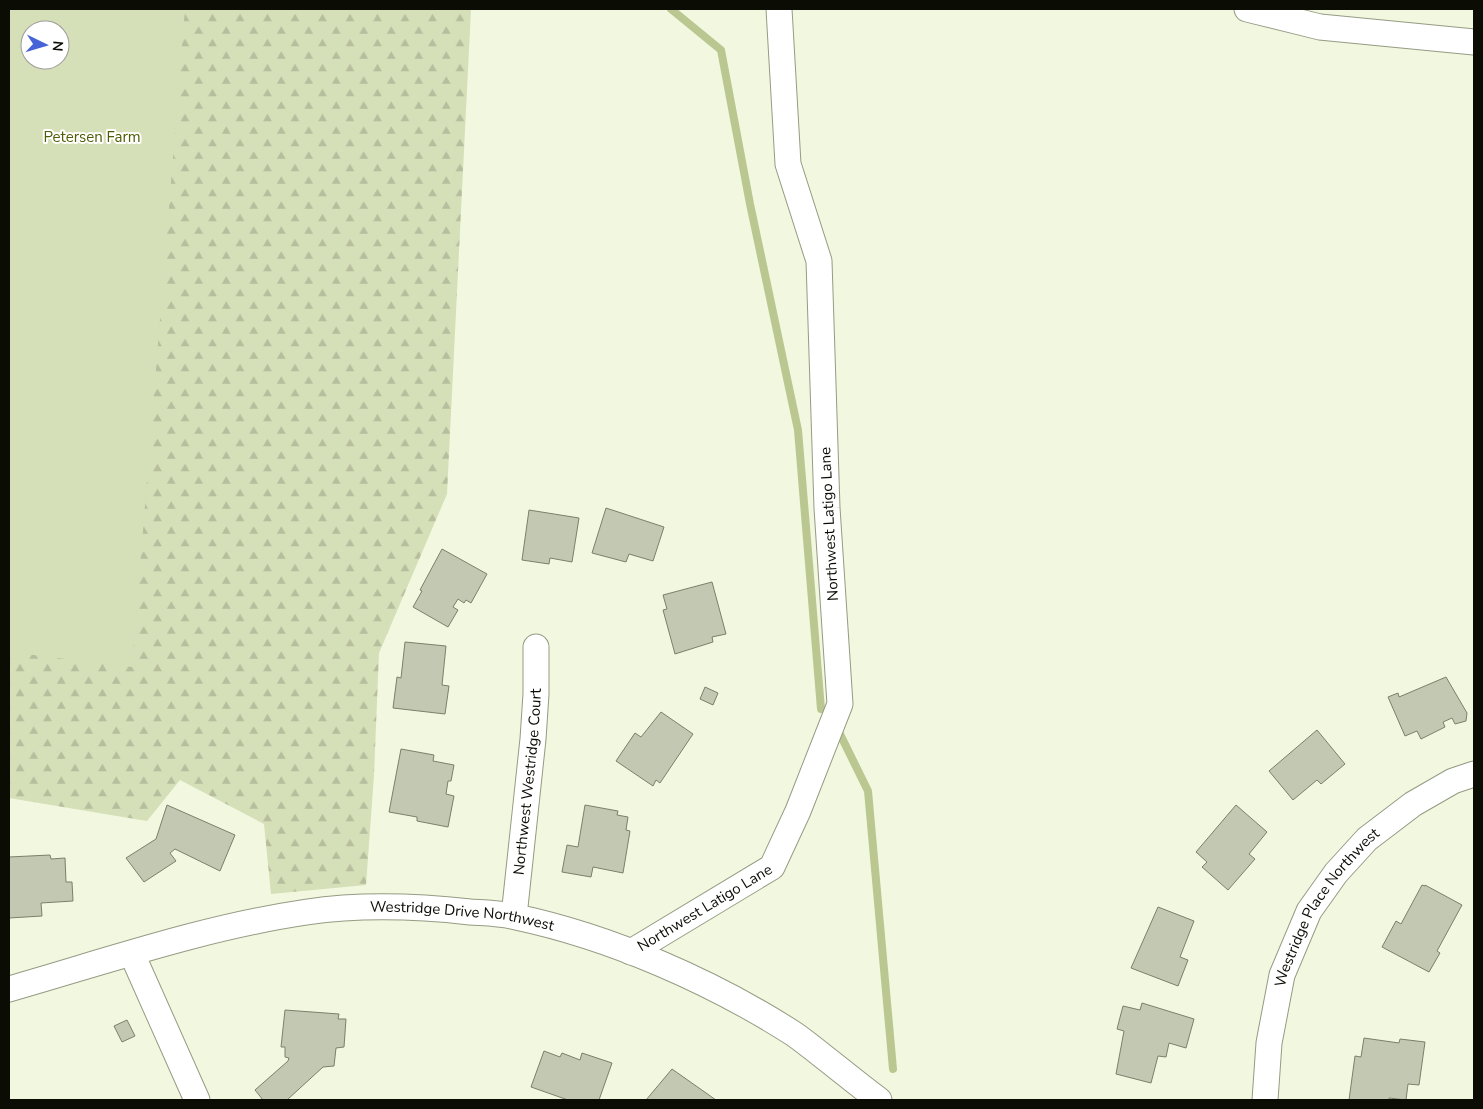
<svg xmlns="http://www.w3.org/2000/svg" width="1483" height="1109" viewBox="0 0 1483 1109" font-family="'Nunito Sans',sans-serif">
  <defs>
    <pattern id="forest-firs" width="22" height="20" patternUnits="userSpaceOnUse" patternTransform="scale(1.25)"><rect width="22" height="20" fill="#d5dfb8"/><path d="M5 1l3.5 6h-7zM16 11l3.5 6h-7z" fill="#b6be9d"/></pattern>
  </defs>
  <rect width="100%" height="100%" fill="#f1f8df"/>
  <path fill="url(#forest-firs)" fill-rule="evenodd" d="M9,9H471L447,494L379,653L374,775L366,885L271,894L264,824L180,780L147,821L9,798ZM30,30H60V60H30Z"/>
  <path fill="#d5dfb8" fill-rule="evenodd" d="M9,9H185L132,667L9,652ZM30,30H60V60H30Z"/>
  <g fill="none" stroke-linecap="round" stroke-linejoin="round">
    <path stroke="#bac791" stroke-width="8" d="M671,9L721,50L750,204L798,430L821,709
      M839,732L868,791L893,1069"/>
  </g>
  <path fill="#c2c8b1" stroke="#7a806a" d="M606,508L664,527L653,561L629,554L626,562L592,553Z
    M529,510L579,518L572,562L550,558L549,564L522,560Z
    M442,549L487,574L471,603L466,600L464,603L458,599L453,607L458,610L448,627L413,607L422,591L420,590Z
    M712,582L726,634L712,637L713,642L675,654L663,610L667,609L663,595Z
    M405,642L446,646L442,685L449,686L445,714L393,708L397,677L401,678Z
    M1446,677L1467,713L1466,721L1455,724L1452,718L1443,722L1445,727L1421,739L1417,731L1405,736L1388,697L1398,693L1399,697Z
    M705,687L718,693L713,705L700,699Z
    M661,712L693,734L660,783L656,780L653,786L616,761L635,733L641,737Z
    M1317,730L1345,764L1321,784L1317,780L1293,800L1269,771Z
    M401,749L434,755L433,761L454,765L451,781H448L446,794L454,796L448,827L417,821V817L389,812Z
    M167,805L235,835L220,871L175,849L170,853L176,861L144,882L126,858L156,839Z
    M585,805L618,811L617,815L628,817L626,830L630,831L623,873L593,867L591,877L562,872L567,845L578,847Z
    M1236,805L1267,832L1249,854L1255,859L1228,890L1202,867L1207,862L1196,852Z
    M50,855L51,859L65,858L66,882H72L73,901L41,903L42,916L9,918V857Z
    M1422,885L1425,886V885L1462,905L1437,951L1440,953L1429,972L1382,947L1396,921L1401,924Z
    M1158,907L1194,921L1180,957L1188,960L1178,986L1131,968Z
    M1142,1003L1194,1019L1186,1048L1169,1043L1166,1057L1158,1056L1151,1083L1116,1074L1124,1031L1117,1029L1123,1006L1140,1010Z
    M285,1010L339,1014L338,1019H346L344,1047L336,1048L334,1066L323,1067L287,1100H263L255,1090L288,1061L289,1058L285,1057V1047H281Z
    M127,1020L135,1036L122,1042L114,1026Z
    M1364,1038L1399,1043L1400,1039L1425,1042L1419,1085L1408,1084L1406,1100L1389,1098V1100H1349L1355,1056L1361,1057Z
    M544,1051L560,1057L562,1053L580,1060L582,1053L612,1063L599,1100H568L531,1087Z
    M672,1069L716,1100H646Z"/>
  <g fill="none" stroke-linecap="round" stroke-linejoin="round">
    <defs>
      <g id="minor">
        <path d="M1247,9L1320,27L1474,42"/>
        <path id="s1" d="M514,916L533,739L536,694V647"/>
        <path id="s2" d="M631,952L772,867L798,811L840,704L827,508L819,261L788,164L779,9"/>
        <path d="M132,954L197,1100"/>
        <path id="s3" d="M9,989C107,961 205,927 307,912C361,904 416,906 470,912C485,913 501,913 516,917C611,937 713,982 794,1034C804,1041 814,1049 824,1057C842,1071 860,1086 879,1100"/>
        <path id="s4" d="M1265,1100L1269,1043L1282,975L1309,911L1336,873L1367,839L1413,804L1453,781L1474,774"/>
      </g>
    </defs>
    <use href="#minor" stroke="#959b84" stroke-width="27"/>
    <use href="#minor" stroke="#fff" stroke-width="25"/>
  </g>
  <g text-anchor="middle" dominant-baseline="central" stroke-width="4" stroke-linejoin="round" paint-order="stroke">
    <g font-size="15" fill="#505d05" stroke="#fff">
      <text x="92" y="137">Petersen Farm</text>
    </g>
    <g font-size="15" fill="#0b0d05" stroke="#fff">
      <text transform="translate(829 524) rotate(-93)">Northwest Latigo Lane</text>
      <text stroke="none"><textPath href="#s1" startOffset="135">Northwest Westridge Court</textPath></text>
      <text stroke="none"><textPath href="#s2" startOffset="86">Northwest Latigo Lane</textPath></text>
      <text stroke="none"><textPath href="#s4" startOffset="208">Westridge Place Northwest</textPath></text>
      <text stroke="none"><textPath href="#s3" startOffset="464">Westridge Drive Northwest</textPath></text>
    </g>
  </g>
  <rect width="1483" height="1109" fill="none" stroke="#0b0d05" stroke-width="20"/>
  <g transform="translate(45 45) rotate(95)"><circle r="24" fill="#ffffff" stroke="#9d9e9b"/>
  <path d="M0-4L9 19L0 12L-9 19Z" fill="#4663d7"/>
  <text y="-8" font-size="14" font-weight="bold" text-anchor="middle" fill="#0b0d05">N</text>
  </g>
</svg>
